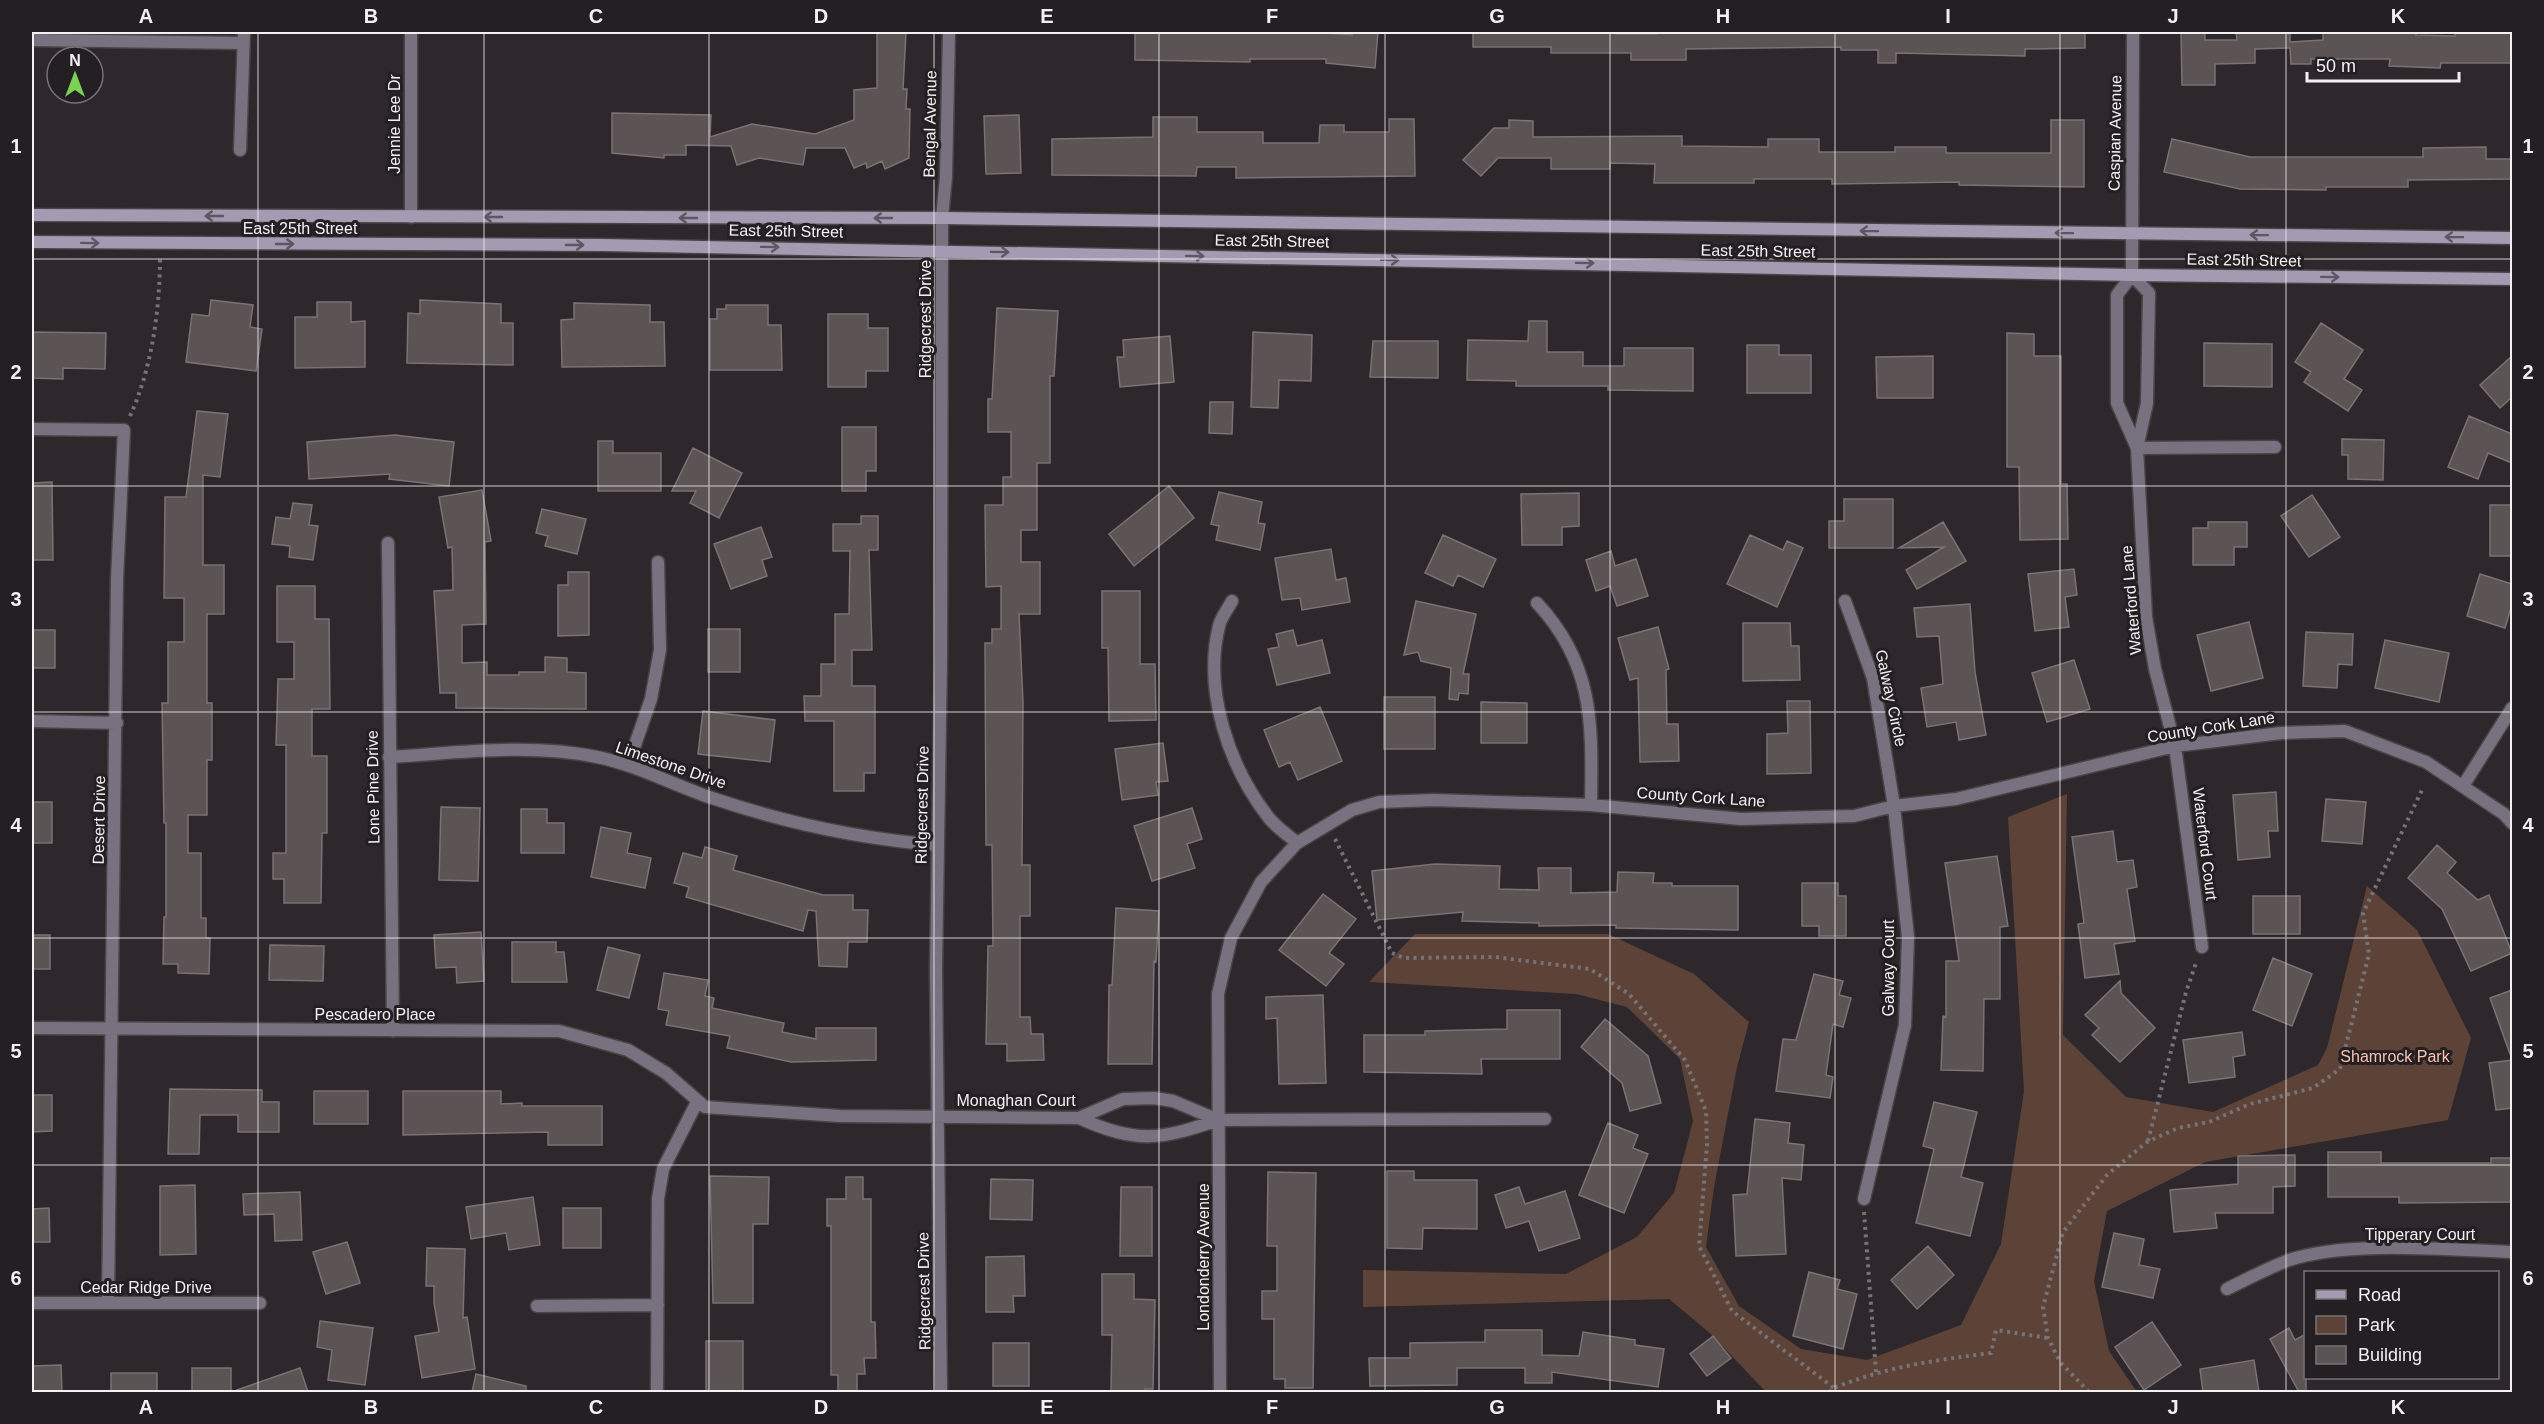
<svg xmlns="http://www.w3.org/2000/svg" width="2544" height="1424" viewBox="0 0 2544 1424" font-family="Arial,sans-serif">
  <rect width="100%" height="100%" fill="#2e282c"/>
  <path fill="#5d4238" d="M2067,794L2063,1035L2126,1097L2213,1112L2318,1065L2327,1048L2367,886L2417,930L2471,1038L2448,1120L2205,1162L2107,1211L2094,1281L2109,1351L2137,1392H1766L1711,1334L1669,1299L1363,1307V1270L1566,1274L1637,1237L1674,1193L1693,1121L1680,1059L1627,1007L1576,994L1369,982L1415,934H1608L1694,974L1749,1022L1737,1067L1714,1187L1706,1247L1739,1306L1801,1349L1867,1360L1961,1325L2001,1244L2024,1091L2008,817Z"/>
  <path fill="#5b5354" stroke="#7a7273" stroke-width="1.5" d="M877,32H906L903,89H907L906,109H910L909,158L885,169L882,161L867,168L866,163L854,168L845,148H806L803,165L759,158L737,165L731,146L686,145V155H664V158L612,153V113L711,115L710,137L752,124L815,134L854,120V90L877,88Z
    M1135,32H1309L1352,35V32H1378L1375,68L1326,63V59H1250V62L1135,60Z
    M1473,32H1616V34H1657V32H2085V48L2025,49V56L1896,53V63H1878V50H1841V47L1686,49V60H1631V53H1551V47H1473Z
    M2181,32H2205V40H2237L2236,32H2290V42L2323,40V32H2416V35L2455,36V32H2512V63H2441L2440,68L2389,66L2390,59H2311V64H2291L2290,48L2255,49V63L2215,64V85H2182Z
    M1019,115L1021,173L986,174L984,116Z
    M1153,117H1197V132H1263V143H1319L1320,125H1344V132H1389V119H1414L1415,176L1236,178V167H1197L1196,176L1052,175V139L1153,137Z
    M1509,120L1533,121V137L1682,136V146L1768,147V139H1819V152H1895V147H1946V153H2051V120H2084V187L1959,185V182L1832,184V179H1754V183H1654L1655,164L1610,163V169H1551V158H1498L1481,176L1463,160L1494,128H1509Z
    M2172,139L2250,157H2423V148L2486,147V159H2512V179L2408,180V187H2326V190L2240,189L2164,172Z
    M211,300L253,305L250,327L262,329L256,371L186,362L192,314L209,316Z
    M420,300L501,304V323H513V365L407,363L408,313L420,314Z
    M317,302H351V322L365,321V367L295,368V317H317Z
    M574,303L650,305V322H664L665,366L562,367L561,320L574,319Z
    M726,305H768V325H781L782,370H710V319H717V309H726Z
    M997,308L1058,311L1054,376H1050V463H1037V530H1021V562H1040V614H1019L1023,702L1022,865H1030V916H1020V1017H1030L1031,1034H1043L1044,1060L1007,1061V1044H986L988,946H993L992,845H986L985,643H992V629H1001V586L986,587L985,505H1003V477H1011V432H988V399H992Z
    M828,314H868V328H888V371H866V387H828Z
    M1529,321H1547V352H1583V366H1624V348H1693V391L1608,390V386H1516V381L1467,380L1468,340L1528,341Z
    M2321,323L2363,350L2344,379L2362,390L2348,411L2304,382L2311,372L2295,362Z
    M32,332L106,333L105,369L63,368V379L32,378Z
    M1253,332L1312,335L1311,381L1279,380L1278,408L1251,407Z
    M2007,333L2034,334V356H2061V484H2067L2068,539L2020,540L2019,467H2007Z
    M1170,336L1174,382L1120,387L1117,357H1124L1123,340Z
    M1373,341H1438V378L1370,377Z
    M2204,343L2272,344V387L2204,386Z
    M1747,345H1779V355H1811V393H1747Z
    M1933,356V398H1877L1876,357Z
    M2512,356V397L2500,408L2480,385Z
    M1210,402H1233L1232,434L1209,433Z
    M197,411L228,414L220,477L203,475V565H224V614H207V703H212V760H207V815H188V853H201V918H206V938H210L209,974L178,973V964H163L164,917H166V823H164L162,703H168V642H184V598H164L165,497H186Z
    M2469,416L2512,434V463L2488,453L2478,479L2448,467Z
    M842,427H876V471H866V491H842Z
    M395,435L454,442L449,486L389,479L390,474L309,479L307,442Z
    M2342,439L2384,440L2383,480L2348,479V455H2342Z
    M598,441H613V453H661V491H598Z
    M693,448L742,473L719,518L690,503L696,491H672Z
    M52,482L53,560H32V483Z
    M1169,486L1194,518L1134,566L1109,534Z
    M482,490L491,541L485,542L486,624L462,625V663L487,662V675H519V672H545V657L567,658V672L586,673V709L456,708V693H440L434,591L453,590L452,547L448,548L439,497Z
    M1219,492L1262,502L1258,523L1265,524L1260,550L1216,540L1219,526L1211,524Z
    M1579,493V526L1562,527V545H1522L1521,494Z
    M2312,495L2340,537L2309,557L2281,516Z
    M1844,499H1893V548H1829V521H1844Z
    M293,503L312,505L309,525L318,526L313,560L289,557L290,546L272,544L276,517L290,519Z
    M2490,505H2512V556H2490Z
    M542,509L586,519L577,554L545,546L548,536L536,533Z
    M861,516H878V550H869L872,650H852V686H875V773H864V791H834V721H805L804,696H821V664H835V614H849L850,551H833V524H861Z
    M1943,522L1966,561L1917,589L1906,570L1944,547L1899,548Z
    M2208,522H2247V547H2234V565H2193V528H2208Z
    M761,527L772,557L762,560L767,576L731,589L714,544Z
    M1443,535L1496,559L1483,587L1458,575L1453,586L1425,573Z
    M1750,535L1783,550L1787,541L1803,548L1777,607L1727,584Z
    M1331,549L1336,580L1346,578L1350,602L1302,610L1300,598L1282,600L1275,558Z
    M1611,551L1615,566L1636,559L1648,596L1617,606L1610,586L1596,591L1586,560Z
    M2074,569L2077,595L2065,597L2069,627L2035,631L2028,574Z
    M568,572H589V635L558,636V585H568Z
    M2480,574L2512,584V604L2505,628L2467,616Z
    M277,586H315V619H329L330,709H312V756H327V833H322L321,903H284V879H273V853H286V745H276L278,679H294V642H277Z
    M1102,591H1140V664H1155L1156,720L1109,721L1108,648H1102Z
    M1416,601L1476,614L1463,674H1469L1468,694L1459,693L1458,700L1449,699L1451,668L1421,661L1418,652L1404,655Z
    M1970,604L1975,672L1986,735L1959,740L1956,722L1927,727L1921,688L1943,684L1939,636L1917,637L1914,608Z
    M2249,622L2263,678L2211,691L2197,635Z
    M1743,623H1790L1791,646H1799L1800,680L1743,681Z
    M1658,627L1669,669L1666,670L1667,724H1678L1679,761L1640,762L1638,678L1630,680L1618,638Z
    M708,629H740V672H708Z
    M32,630H55V668H32Z
    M1293,630L1297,646L1322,640L1330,673L1277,685L1268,649L1279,647L1276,634Z
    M2306,632L2353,634L2352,665L2338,664L2337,688L2303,686Z
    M2385,640L2449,653L2439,702L2375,688Z
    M2074,660L2090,709L2047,722L2032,673Z
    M1384,697H1435V749H1384Z
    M1787,701H1810L1811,773L1767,774V734L1788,733Z
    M1481,702L1527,703V743H1481Z
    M1320,707L1342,761L1298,780L1290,762L1279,767L1264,730Z
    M703,711L775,720L770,762L698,754Z
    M1163,743L1168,781L1156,782L1158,795L1122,800L1115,749Z
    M2276,792L2278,831H2268L2270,857L2238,860L2233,795Z
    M2326,799L2366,802L2362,844L2322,841Z
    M32,802H52V843H32Z
    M441,807L480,808L478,881L439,880Z
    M1192,808L1202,839L1187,844L1195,868L1152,881L1134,826Z
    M521,809H547V823H564V853H521Z
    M601,827L631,833L627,853L651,858L645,888L591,877Z
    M2113,831L2117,862L2133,860L2137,887L2127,889L2135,941L2114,944L2119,974L2085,978L2078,924L2084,923L2072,837Z
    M2437,845L2456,862L2447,873L2478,900L2489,895L2512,953L2471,971L2442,909L2408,878Z
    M705,847L737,856L733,870L823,895H853V910H868L867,942H848L847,967L819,966L816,911L808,910L803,931L686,897L689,887L674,883L683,853L702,858Z
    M1997,856L2008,926L2000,927V999H1984L1983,1071L1941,1070L1943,1016L1946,1017V961H1959L1945,863Z
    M1435,864L1500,866L1499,889L1539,890L1538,868H1571V893L1617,892L1618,872L1654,873L1653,883H1672V886H1738V930L1616,928V925L1539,926V923L1462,921L1463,912L1377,920L1372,871Z
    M1802,883H1838V896H1846V936H1819V926H1802Z
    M1323,894L1356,919L1329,953L1344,964L1326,986L1279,950Z
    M2253,896H2300V934H2253Z
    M1116,908L1159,911L1156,962L1154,961L1152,1064H1108L1109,985H1112Z
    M481,932L484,981L457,983L456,967L436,968L434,935Z
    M32,935H50V969H32Z
    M512,942H556V952H564L567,982H512Z
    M270,945L324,946L323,981L269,980Z
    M608,947L640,955L629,998L597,990Z
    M2273,958L2312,974L2292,1026L2253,1010Z
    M664,973L708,980L705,996L714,998L712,1008L784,1023L782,1032L816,1039V1028H876V1060L791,1062L727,1048L730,1036L666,1025L669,1011L658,1009Z
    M1814,974L1843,981L1839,995L1851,998L1843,1027L1833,1024L1826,1075L1833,1077L1830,1098L1776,1091L1783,1039L1796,1040Z
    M2120,981L2121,993L2155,1028L2120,1062L2092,1035L2099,1028L2085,1015Z
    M2512,990V1054H2510L2490,998Z
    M1323,995L1326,1083L1279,1084L1277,1018L1266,1019V997Z
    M1507,1010H1560V1059H1481L1482,1074L1364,1072V1035H1425V1031L1507,1029Z
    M1605,1019L1648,1056L1661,1103L1630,1111L1622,1083L1581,1047Z
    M2242,1032L2245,1055L2233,1057L2235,1077L2189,1083L2183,1040Z
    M2512,1060V1108L2496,1110L2489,1063Z
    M170,1089L262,1090V1102H279V1132H238V1115H200L199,1154H168Z
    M314,1091H368V1124H314Z
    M403,1091H501V1104L522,1103V1106H602V1145H548V1132L403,1135Z
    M32,1095H52V1131L32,1132Z
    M1934,1102L1977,1112L1961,1177L1983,1183L1970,1236L1916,1223L1934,1149L1923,1146Z
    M1755,1119L1790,1123L1788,1143L1804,1145L1801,1180L1782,1178L1786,1254L1736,1256L1733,1195L1747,1194Z
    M1608,1123L1638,1135L1633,1148L1648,1154L1624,1213L1579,1195Z
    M2328,1152H2381V1163H2491V1158H2512V1202L2399,1203V1197H2328Z
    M2295,1155V1186L2273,1187V1213H2215L2217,1228L2174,1232L2170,1190L2238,1184V1156Z
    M1387,1171H1414V1180H1477V1229L1423,1228L1422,1249L1387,1248Z
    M1268,1172L1316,1173L1313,1388H1285V1379H1274V1319H1262V1291H1277V1246H1267Z
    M710,1176L769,1177L768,1224H753V1303H713Z
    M846,1177H863V1199H871V1322H875L876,1358H864L865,1374H857V1392H838V1375H831V1226H827V1199H846Z
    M991,1179L1033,1180L1032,1220L990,1219Z
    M195,1185L196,1254L160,1255V1186Z
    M1121,1187H1152V1256H1120Z
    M1519,1187L1525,1204L1565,1191L1580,1238L1539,1251L1529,1221L1506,1228L1495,1195Z
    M300,1192L302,1240L275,1241L274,1214L244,1215L243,1194Z
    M533,1197L540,1245L509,1250L506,1233L471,1239L466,1207Z
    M49,1208L50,1242H32V1209Z
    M563,1208H601V1248H563Z
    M2114,1233L2144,1239L2139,1265L2160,1269L2153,1298L2102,1287Z
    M347,1242L360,1283L326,1294L313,1252Z
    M1928,1246L1954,1275L1917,1309L1891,1280Z
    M427,1248L465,1249L463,1318L467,1317L475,1369L422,1378L415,1336L439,1332L434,1303V1286H426Z
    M1024,1256L1025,1296H1013L1014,1312H986V1257Z
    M1809,1272L1840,1280L1837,1289L1857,1294L1843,1349L1793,1336Z
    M1102,1274H1134V1299L1155,1300L1153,1389H1145V1392H1111L1112,1335H1102Z
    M320,1321L373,1328L365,1385L328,1380L332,1350L317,1347Z
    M2152,1322L2181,1365L2144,1390L2115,1347Z
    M2289,1328L2295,1340L2306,1334V1392H2299L2270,1339Z
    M1485,1330H1542V1355L1579,1356L1583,1332L1635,1340V1345L1664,1349L1658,1387L1552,1372V1383H1525V1368H1457V1385L1370,1386L1369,1358H1410V1343L1485,1342Z
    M1713,1336L1731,1358L1707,1376L1690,1354Z
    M706,1341H743V1392H706Z
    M993,1343H1029V1386H993Z
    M2254,1360L2259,1392H2203L2200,1369Z
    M61,1365L62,1392H32V1366Z
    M192,1368H231V1392H192Z
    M300,1368L308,1392H238L237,1390Z
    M111,1373H157V1392H111Z
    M476,1374L526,1386V1392H472Z"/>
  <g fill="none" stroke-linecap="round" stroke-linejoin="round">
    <defs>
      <path id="street" d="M2133,32L2132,275L2117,295V403L2137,448L2146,617L2155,669L2175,746L2202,947
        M32,40L243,43
        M240,150L244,32
        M411,217V32
        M2132,275L2149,293L2147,403L2137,448L2275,447
        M32,429L124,430L117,580L108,1303
        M388,543L393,1031
        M1232,601C1228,609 1221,617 1219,626C1203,691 1229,767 1269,818C1276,827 1288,835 1297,843
        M1845,601L1873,678L1894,806L1908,937L1905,1025L1864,1199
        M1537,603C1595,665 1592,726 1591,805
        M32,721L117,723
        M389,757C457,753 529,743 597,757C637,765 673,785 712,798C786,823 860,839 938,845
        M628,765L651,699L660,650L658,562
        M2463,786L2512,708
        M32,1028L559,1031L628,1050L666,1073L705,1107L840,1116L1079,1118L1123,1099L1154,1098L1173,1101L1218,1120L1545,1119
        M1079,1118C1136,1144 1160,1140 1218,1120
        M2227,1289C2247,1279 2268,1268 2289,1260C2350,1240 2448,1250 2512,1252
        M32,1303H260
        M537,1306L658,1305
        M657,1392L658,1199L663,1169L697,1102
        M941,1392L936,969L941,658L942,218L946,177L949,32
        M1220,1392L1218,994L1231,938L1261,882L1297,843L1352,810L1379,802L1434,800L1591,805L1741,819L1854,816L1894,806L1956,799L2175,746L2281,733L2345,731L2426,762L2504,814L2512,823"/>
      <path id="secondary" d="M32,215L942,218L2512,238
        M32,242L602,245L2132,275L2512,279"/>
    </defs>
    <use href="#street" stroke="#4a4448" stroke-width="15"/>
    <use href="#secondary" stroke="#4a4448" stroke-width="15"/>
    <path stroke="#767275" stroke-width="4" stroke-dasharray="3 4.5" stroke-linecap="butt" d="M130,416C152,368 160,309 160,256
      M1335,839L1392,953L1404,958L1495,957L1590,969L1629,994L1685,1060L1706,1111L1707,1145L1699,1246L1732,1311L1834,1388
      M2148,1141L2186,992L2197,960
      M1864,1212L1876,1372
      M1829,1392L1834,1388C1885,1367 1936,1360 1991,1353L1996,1330L2048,1338
      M2089,1392L2060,1362L2048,1338L2043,1307L2063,1232L2107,1175L2147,1142L2178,1128L2209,1122L2250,1104L2313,1088L2340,1069L2369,954L2363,913L2423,788"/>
    <use href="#street" stroke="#787280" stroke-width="12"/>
    <use href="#secondary" stroke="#a49ab1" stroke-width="12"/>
  </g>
  <defs><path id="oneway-shaft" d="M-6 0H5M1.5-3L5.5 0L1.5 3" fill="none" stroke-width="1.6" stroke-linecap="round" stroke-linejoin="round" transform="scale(1.5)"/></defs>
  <g stroke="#5e5662">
    <use href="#oneway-shaft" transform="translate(214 216) rotate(-180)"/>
    <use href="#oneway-shaft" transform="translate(493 217) rotate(-180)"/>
    <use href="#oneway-shaft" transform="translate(688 218) rotate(-180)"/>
    <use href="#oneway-shaft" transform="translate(883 218) rotate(-180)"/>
    <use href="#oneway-shaft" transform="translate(1869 231) rotate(-179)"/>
    <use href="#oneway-shaft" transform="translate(2064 233) rotate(-179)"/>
    <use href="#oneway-shaft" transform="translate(2259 235) rotate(-179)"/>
    <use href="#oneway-shaft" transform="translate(2454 237) rotate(-179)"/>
    <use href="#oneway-shaft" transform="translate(90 243) rotate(1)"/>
    <use href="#oneway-shaft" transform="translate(285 244)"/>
    <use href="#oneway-shaft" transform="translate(575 245)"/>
    <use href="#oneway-shaft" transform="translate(770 247) rotate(1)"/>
    <use href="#oneway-shaft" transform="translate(1000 252) rotate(1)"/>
    <use href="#oneway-shaft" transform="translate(1195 256) rotate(1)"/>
    <use href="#oneway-shaft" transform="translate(1390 260) rotate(1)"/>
    <use href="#oneway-shaft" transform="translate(1585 263) rotate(1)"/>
    <use href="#oneway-shaft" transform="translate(2330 277) rotate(1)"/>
  </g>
  <path fill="none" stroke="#f3f0f2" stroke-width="1.5" stroke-opacity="0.55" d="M258,32V1392M484,32V1392M709,32V1392M934,32V1392M1159,32V1392M1385,32V1392M1610,32V1392M1835,32V1392M2060,32V1392M2286,32V1392M32,259H2512M32,486H2512M32,712H2512M32,938H2512M32,1165H2512"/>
  <g text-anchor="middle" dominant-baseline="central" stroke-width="6" stroke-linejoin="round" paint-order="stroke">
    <g font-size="16" fill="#f3f0f2" stroke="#241f22">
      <text transform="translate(394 124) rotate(-90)">Jennie Lee Dr</text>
      <text transform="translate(930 124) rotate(-89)">Bengal Avenue</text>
      <text transform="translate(2115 133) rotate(-89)">Caspian Avenue</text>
      <text x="300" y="228">East 25th Street</text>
      <text transform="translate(786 231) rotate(1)">East 25th Street</text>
      <text transform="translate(1272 241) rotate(1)">East 25th Street</text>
      <text transform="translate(1758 251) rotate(1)">East 25th Street</text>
      <text transform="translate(2244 260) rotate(1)">East 25th Street</text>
      <text transform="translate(925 319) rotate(-90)">Ridgecrest Drive</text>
      <text transform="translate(2131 600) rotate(-95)">Waterford Lane</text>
      <text transform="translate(1891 698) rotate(78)">Galway Circle</text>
      <text transform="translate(2211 727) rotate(-9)">County Cork Lane</text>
      <text transform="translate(671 765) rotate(19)">Limestone Drive</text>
      <text transform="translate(373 787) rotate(-91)">Lone Pine Drive</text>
      <text transform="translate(1701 797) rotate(4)">County Cork Lane</text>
      <text transform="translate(922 805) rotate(-89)">Ridgecrest Drive</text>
      <text transform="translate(99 820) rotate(-89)">Desert Drive</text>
      <text transform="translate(2205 844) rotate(83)">Waterford Court</text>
      <text transform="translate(1888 968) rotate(-90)">Galway Court</text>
      <text x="375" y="1014">Pescadero Place</text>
      <text x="1016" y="1100">Monaghan Court</text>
      <text x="2420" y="1234">Tipperary Court</text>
      <text transform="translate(1203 1257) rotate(-90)">Londonderry Avenue</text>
      <text x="146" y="1287">Cedar Ridge Drive</text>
      <text transform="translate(924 1291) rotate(-91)">Ridgecrest Drive</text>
    </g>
    <g font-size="16" fill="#f7c3b0" stroke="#241f22">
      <text x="2395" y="1056">Shamrock Park</text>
    </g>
  </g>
  <rect width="2544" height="1424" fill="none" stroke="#241f22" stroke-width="66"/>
  <rect x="2304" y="1271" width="195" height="108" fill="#241f22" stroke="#777375" stroke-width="1.5"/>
  <rect x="2316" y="1290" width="30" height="9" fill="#a49ab1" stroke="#777375" stroke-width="1.5"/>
  <text x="2358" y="1301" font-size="18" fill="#f3f0f2">Road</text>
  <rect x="2316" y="1316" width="30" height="18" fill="#5d4238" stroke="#777375" stroke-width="1.5"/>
  <text x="2358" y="1331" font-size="18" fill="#f3f0f2">Park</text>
  <rect x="2316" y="1346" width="30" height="18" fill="#5b5354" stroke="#777375" stroke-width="1.5"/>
  <text x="2358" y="1361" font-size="18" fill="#f3f0f2">Building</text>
  <g transform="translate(75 75)"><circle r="28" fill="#241f22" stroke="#777375" stroke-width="1.5"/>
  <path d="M0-4.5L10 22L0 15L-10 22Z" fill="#7cd154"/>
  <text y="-9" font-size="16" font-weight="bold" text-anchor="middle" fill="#f3f0f2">N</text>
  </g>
  <path d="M2307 72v9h152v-9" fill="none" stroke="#f3f0f2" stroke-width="3"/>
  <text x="2316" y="72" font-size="18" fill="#f3f0f2" stroke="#241f22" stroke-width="4.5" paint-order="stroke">50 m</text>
  <rect x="33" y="33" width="2478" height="1358" fill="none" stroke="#f3f0f2" stroke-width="2"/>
  <g font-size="20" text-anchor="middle" font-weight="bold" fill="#f3f0f2">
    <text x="146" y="23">A</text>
    <text x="371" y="23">B</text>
    <text x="596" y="23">C</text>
    <text x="821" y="23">D</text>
    <text x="1047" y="23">E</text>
    <text x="1272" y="23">F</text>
    <text x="1497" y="23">G</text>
    <text x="1723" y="23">H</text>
    <text x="1948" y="23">I</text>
    <text x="2173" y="23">J</text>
    <text x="2398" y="23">K</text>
    <text x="16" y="153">1</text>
    <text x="2528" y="153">1</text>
    <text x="16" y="379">2</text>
    <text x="2528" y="379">2</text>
    <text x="16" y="606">3</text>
    <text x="2528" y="606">3</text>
    <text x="16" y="832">4</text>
    <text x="2528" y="832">4</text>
    <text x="16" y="1058">5</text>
    <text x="2528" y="1058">5</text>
    <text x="16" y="1285">6</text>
    <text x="2528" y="1285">6</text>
    <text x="146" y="1414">A</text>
    <text x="371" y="1414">B</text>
    <text x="596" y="1414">C</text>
    <text x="821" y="1414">D</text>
    <text x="1047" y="1414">E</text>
    <text x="1272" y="1414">F</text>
    <text x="1497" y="1414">G</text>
    <text x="1723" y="1414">H</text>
    <text x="1948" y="1414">I</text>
    <text x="2173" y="1414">J</text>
    <text x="2398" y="1414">K</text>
  </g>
</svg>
